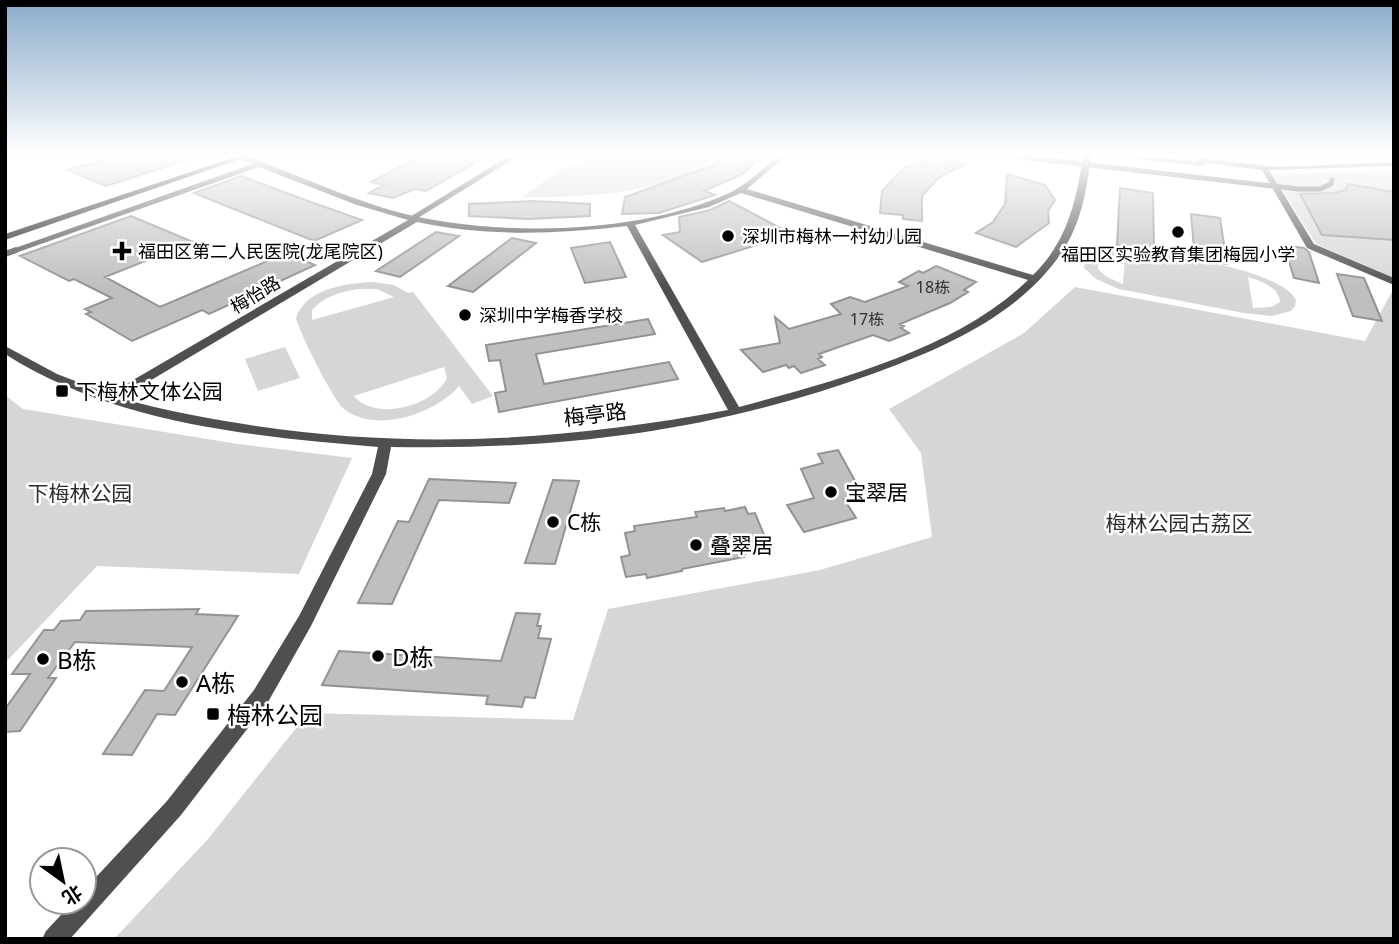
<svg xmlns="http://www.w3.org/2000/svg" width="1399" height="944" viewBox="0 0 1399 944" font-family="'Noto Sans','Noto Sans SC',sans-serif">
  <rect width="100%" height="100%" fill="#fff"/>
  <path fill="#d6d6d6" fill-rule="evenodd" d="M597,155H718C672,194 580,198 522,197L559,171Z
    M1394,170V278L1316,244L1272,174Z
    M1111,250C1148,250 1279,267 1296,300L1295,306L1291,311L1272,316L1244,313L1119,289L1096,279L1084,268L1086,257ZM1109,256H1125L1123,284L1107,277L1098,269L1099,261ZM1248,277C1261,281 1279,287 1280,302L1271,307L1253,308Z
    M372,282L394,285L408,293L413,292L493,396L472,404L459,386C435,414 376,434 344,409C334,401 299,332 296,318C305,289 346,283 372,282ZM358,289H377L394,297L312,320V310C324,296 341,292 358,289ZM444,367L447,378C434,406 376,422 354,396Z
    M1075,287L1365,341L1394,288V939H114L208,839L308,713L573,720L608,609L820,570L932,537L921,453L889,409L1024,333Z
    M285,347L300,378L258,391L245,359Z
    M5,395L23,409L238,444L352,458L299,574L97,566L5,663Z"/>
  <path fill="#bfbfbf" stroke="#939393" stroke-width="2" d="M120,155H193V158L106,186L67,170Z
    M422,155H474L467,159L478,161L426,191L415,189L393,198L369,193L384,185L371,182Z
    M725,155L760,158L743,174L704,191L715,195L659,213L622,214L625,197L711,166Z
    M934,155L965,165L939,177L922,196V221L903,219V215L880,213L882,191L904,168Z
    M1007,174L1045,185L1055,200L1048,211L1049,223L1016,247L976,233L993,222L1005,204Z
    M241,176L308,201L362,220L314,241L194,193Z
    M1348,184L1394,192V240L1322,235L1300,194L1334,193L1346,190Z
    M1120,188L1153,193L1154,251L1117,245Z
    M533,201L590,204V216L528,219L469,216V204Z
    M729,201L792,234L702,262L663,235L680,232L679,217L710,210Z
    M1191,214L1220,218L1227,264L1195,259Z
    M131,216L193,242L105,277L160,307L286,253L315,265L209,314L202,310L132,341L86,314L91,312L85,309L112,298L74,279L69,281L20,256Z
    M436,232L459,236L400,277L376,271Z
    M512,238L536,243L473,292L448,286Z
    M610,242L626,277L585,283L571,248Z
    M1284,245L1304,248L1309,252L1319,283L1294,278Z
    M936,266L976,282L964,290L968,292L950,303L900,324L904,326L901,328L909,333L889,341L873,335L819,354L822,357L818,359L825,365L801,373L794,366L789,368L786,365L763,372L741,350L780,343L775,317L789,329L841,314L831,304L850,297L865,302L908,286L899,282L919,271L923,273Z
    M1337,274L1364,278L1382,321L1353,316Z
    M648,319L655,334L536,354L544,384L669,362L678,379L499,412L495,393L506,391L500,360L489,361L486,345Z
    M838,450L859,488L854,489L857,495L844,499L856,518L804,532L787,505L814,498L801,469L823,463L818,454Z
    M429,479L516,483L509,503L439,500L392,604L358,603L398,521L409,522Z
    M553,480L579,481L555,564L525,563Z
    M745,507L748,514L755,513L767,542L763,544L766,550L743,554L744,557L682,569V571L647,578L646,574L626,577L621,557L630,555L625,533L635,531L634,526L697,517L695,512L724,508L725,511Z
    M199,609L196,614L238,616L175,715L157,714L132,755L103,754L145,690L164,691L192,647L75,642L48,678H56L20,731L5,732V709L30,674H12L44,630H54L61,621L80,620L86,611Z
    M516,613L540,614L537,626H541L538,638L551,639L535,698L525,697L522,707L486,704L488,696L322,685L339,651L501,661Z"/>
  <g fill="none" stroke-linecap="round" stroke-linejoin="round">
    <path stroke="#4f4f4f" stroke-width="5" d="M1003,155L1299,189H1320L1331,184L1332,180
      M413,218L515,155
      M11,252L260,164"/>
    <path stroke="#4f4f4f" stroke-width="6" d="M5,254L16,250"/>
    <path fill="#4f4f4f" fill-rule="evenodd" d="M240,155C257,159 274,167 290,173C323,186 356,200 390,210C487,238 641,236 733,191C750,182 764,167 779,155H787L747,189L1033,275C1067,242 1077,200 1083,155H1091C1087,190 1081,225 1060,255C1017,316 944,348 875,373C712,432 564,450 391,447L386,474L311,626L268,702L181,815L70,939H42L46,931L73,902H84V890L167,801L254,690L299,616L372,474L378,447C251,436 115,424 5,354V346L57,374L109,394L408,220L357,205L238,159L237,157ZM741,193L1028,280C958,349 832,382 739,407L635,225L709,207ZM417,222C486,237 557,234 627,226L728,410C568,440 419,450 256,426C211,419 165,411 121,398Z
      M1200,158L1278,167L1394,162V166L1269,170L1314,244L1394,278V285L1307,248L1262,170L1197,162L1196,160Z"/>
    <path fill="#4f4f4f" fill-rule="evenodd" d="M1113,155H1137L1202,162L1206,164L1202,166L1117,157Z"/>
    <path fill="#1c1c1c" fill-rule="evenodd" d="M241,155H252L5,240V234Z"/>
  </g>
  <linearGradient id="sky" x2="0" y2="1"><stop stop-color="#8aabca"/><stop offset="0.54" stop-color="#fff"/><stop offset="1" stop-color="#fff" stop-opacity="0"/></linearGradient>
  <rect width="1399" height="287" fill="url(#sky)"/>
  <g fill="#000" stroke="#fff" stroke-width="2.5">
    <circle cx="1178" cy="232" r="7"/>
    <circle cx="728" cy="236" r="7"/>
    <path d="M118.5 240.5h7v7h7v7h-7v7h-7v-7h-7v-7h7z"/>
    <circle cx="465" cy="315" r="7"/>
    <rect x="55" y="384" width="14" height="14" rx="3.5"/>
    <circle cx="831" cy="492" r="7"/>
    <circle cx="553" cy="522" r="7"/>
    <circle cx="696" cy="545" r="7"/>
    <circle cx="378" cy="656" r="7"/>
    <circle cx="43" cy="659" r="7"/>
    <circle cx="182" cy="682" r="7"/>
    <rect x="206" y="707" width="14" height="14" rx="3.5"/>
  </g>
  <g text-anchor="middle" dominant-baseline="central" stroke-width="5" stroke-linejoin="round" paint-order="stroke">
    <g font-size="16" fill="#303030">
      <text x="933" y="287">18栋</text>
      <text x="867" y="319">17栋</text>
    </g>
    <g font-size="18" fill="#000" stroke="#fff" text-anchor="start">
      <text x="742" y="236">深圳市梅林一村幼儿园</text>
      <text x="138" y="251">福田区第二人民医院(龙尾院区)</text>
      <text x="1178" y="254" text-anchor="middle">福田区实验教育集团梅园小学</text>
      <text x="479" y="315">深圳中学梅香学校</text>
    </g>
    <g font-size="18" fill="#000" stroke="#fff">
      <text transform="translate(255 294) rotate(-31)">梅怡路</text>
    </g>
    <g font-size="21" fill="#000" stroke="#fff" text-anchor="start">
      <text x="76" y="391">下梅林文体公园</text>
      <text x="845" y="492">宝翠居</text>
      <text x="567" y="522">C栋</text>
      <text x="710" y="545">叠翠居</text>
    </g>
    <g font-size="21" fill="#000" stroke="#fff">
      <text transform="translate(595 414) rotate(-7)">梅亭路</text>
    </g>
    <g font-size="21" fill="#2d2d2d" stroke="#fff">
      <text x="80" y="493">下梅林公园</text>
      <text x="1179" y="523">梅林公园古荔区</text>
    </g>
    <g font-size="24" fill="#000" stroke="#fff" text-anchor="start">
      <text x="392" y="656">D栋</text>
      <text x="57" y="659">B栋</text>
      <text x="196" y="682">A栋</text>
      <text x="227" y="714">梅林公园</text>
    </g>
  </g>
  <rect width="1399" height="944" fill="none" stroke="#000000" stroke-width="14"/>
  <g transform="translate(63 881) rotate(147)"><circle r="33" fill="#ffffff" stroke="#999999" stroke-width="2"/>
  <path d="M0-5L12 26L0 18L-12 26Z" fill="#000000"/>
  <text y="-10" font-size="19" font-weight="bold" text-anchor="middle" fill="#000000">北</text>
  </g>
</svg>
